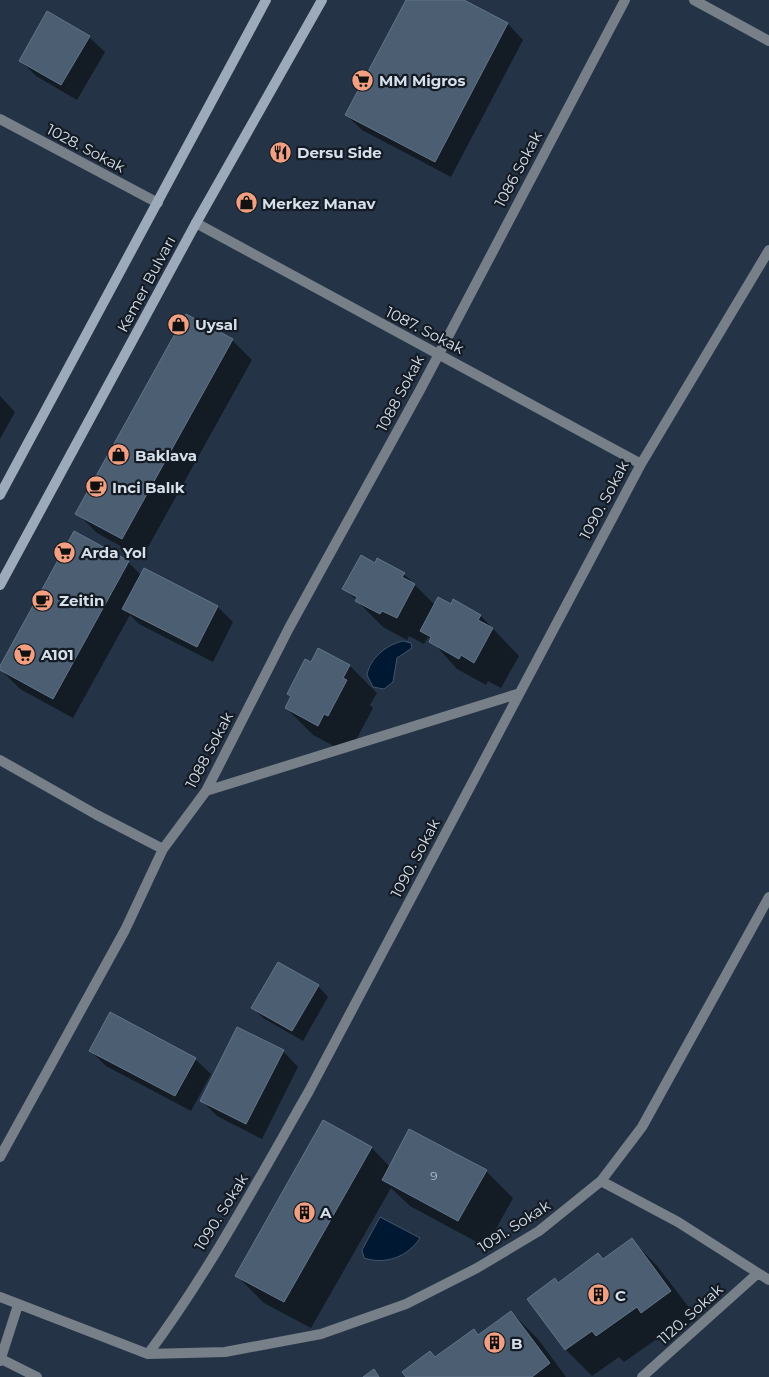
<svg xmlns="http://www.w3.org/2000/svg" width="769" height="1377" viewBox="0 0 769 1377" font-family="Montserrat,sans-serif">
  <rect width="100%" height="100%" fill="#243446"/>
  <path fill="#001832" stroke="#40546a" d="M403,641L411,643L412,648L397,658L393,682L384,689L373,687L367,675C370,658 386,645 403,641Z
    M380,1217L420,1238C408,1257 385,1265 364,1258L362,1250Z"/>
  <path fill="#0007" d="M407,0H462L508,24L523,40L451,177L362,130L346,115Z
    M89,37L105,52L77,100L36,76L20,60Z
    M187,315L232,340L252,360L142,558L97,533L77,513Z
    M0,396L15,412L0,439Z
    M128,562L141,575L144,569L218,607L233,622L213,662L139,624L130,615L73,718L20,689L0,669Z
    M375,564L404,574L435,605L451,606L454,601L481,616L519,656L501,688L488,681L486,685L457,669L428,637L424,644L409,636L407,640L383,627L344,588Z
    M319,649L350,666L377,693L370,705L373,708L355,742L351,740L345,752L313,735L286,708L292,697L288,694L311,664Z
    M318,986L328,997L303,1041L263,1018L253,1008Z
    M91,1051L195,1059L211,1074L191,1111L106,1066Z
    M283,1051L298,1067L262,1139L217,1116L201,1100Z
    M324,1122L372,1148L390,1167L486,1171L513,1198L486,1247L410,1206L391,1188L311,1328L264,1303L237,1276Z
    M632,1240L658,1267L697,1318L669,1339L664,1334L624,1362L619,1357L592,1376L566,1350L559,1284L604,1260Z
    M511,1312L538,1339L566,1377H408L474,1331L479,1336Z"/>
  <path fill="#4c5e72" stroke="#63758a" d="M406,0H464L508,23L435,162L345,115Z
    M47,11L90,36L61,85L19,61Z
    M186,314L233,339L122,539L75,514Z
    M74,531L129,561L53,699L0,670V666Z
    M361,555L375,563L377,558L405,573L402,577L415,584L397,618L382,611L380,614L355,601L357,597L342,589Z
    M144,568L218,606L197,647L122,609Z
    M438,597L451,604L453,599L481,615L478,620L493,628L474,663L461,655L459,659L429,642L431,637L420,631Z
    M318,648L350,665L343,678L347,680L328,716L324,714L318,726L285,708L291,696L287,694L305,659L311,662Z
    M278,962L319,985L292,1031L251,1008Z
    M110,1012L196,1058L175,1096L89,1051Z
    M237,1027L284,1050L246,1124L200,1101Z
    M323,1120L372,1147L284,1302L235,1276Z
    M409,1129L487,1170L458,1221L382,1180Z
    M632,1238L671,1291L641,1313L637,1307L596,1336L592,1331L565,1350L527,1299L555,1278L558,1283L598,1253L603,1259Z
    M511,1311L550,1363L532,1377H406L402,1372L430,1351L435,1357L474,1329L478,1335Z
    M374,1369L379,1377H363Z"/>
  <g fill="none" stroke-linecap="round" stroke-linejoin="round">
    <path stroke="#777f89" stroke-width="10" d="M694,0L769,41
      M0,119L158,203
      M196,223L641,464
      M0,760L97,815L163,849
      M206,791L517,694
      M0,1157L125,930L163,849L206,791L289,628L420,390L625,0
      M601,1181L678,1222L769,1280
      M0,1297L148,1354C209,1272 258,1180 309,1091L641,464L769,250
      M148,1354L225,1352L321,1334L406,1304L477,1268L539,1231L601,1181L642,1127L769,897
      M1,1359L37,1377
      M0,1361L18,1305
      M642,1377L758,1273"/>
    <path stroke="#9daab9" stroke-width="10" d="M0,495L266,0
      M0,585L196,223L322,0"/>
  </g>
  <defs>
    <symbol id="supermarket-disc" viewBox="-11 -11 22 22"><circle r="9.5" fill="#f2a081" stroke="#141b24"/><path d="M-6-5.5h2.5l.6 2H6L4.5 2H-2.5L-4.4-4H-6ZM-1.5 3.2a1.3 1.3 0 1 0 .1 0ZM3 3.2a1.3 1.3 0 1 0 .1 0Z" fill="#111"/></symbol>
    <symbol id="restaurant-disc" viewBox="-11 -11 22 22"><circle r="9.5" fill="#f2a081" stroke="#141b24"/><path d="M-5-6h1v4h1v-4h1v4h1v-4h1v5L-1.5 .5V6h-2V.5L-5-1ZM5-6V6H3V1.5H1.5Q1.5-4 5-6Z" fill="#111"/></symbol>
    <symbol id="shop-disc" viewBox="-11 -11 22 22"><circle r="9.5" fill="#f2a081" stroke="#141b24"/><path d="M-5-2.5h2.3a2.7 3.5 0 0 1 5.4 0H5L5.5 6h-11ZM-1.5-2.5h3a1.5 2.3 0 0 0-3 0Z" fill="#111"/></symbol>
    <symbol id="cafe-disc" viewBox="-11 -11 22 22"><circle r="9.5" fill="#f2a081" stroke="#141b24"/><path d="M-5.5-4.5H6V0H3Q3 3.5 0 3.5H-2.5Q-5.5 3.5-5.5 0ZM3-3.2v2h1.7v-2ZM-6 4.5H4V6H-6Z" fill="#111"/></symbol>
    <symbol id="building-disc" viewBox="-11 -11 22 22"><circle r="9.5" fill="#f2a081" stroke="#141b24"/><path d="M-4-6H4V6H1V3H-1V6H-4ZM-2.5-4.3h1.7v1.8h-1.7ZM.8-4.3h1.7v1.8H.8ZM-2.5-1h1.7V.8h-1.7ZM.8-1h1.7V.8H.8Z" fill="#111"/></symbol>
  </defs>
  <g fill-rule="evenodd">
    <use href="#supermarket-disc" x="350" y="68" width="25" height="25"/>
    <use href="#restaurant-disc" x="268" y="140" width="25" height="25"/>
    <use href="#shop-disc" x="234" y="190" width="25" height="25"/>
    <use href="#shop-disc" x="166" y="312" width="25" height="25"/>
    <use href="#shop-disc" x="106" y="442" width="25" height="25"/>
    <use href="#cafe-disc" x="84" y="474" width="25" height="25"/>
    <use href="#supermarket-disc" x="52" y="540" width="25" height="25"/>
    <use href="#cafe-disc" x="30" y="588" width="25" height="25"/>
    <use href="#supermarket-disc" x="12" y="642" width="25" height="25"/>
    <use href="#building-disc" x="292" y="1200" width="25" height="25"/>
    <use href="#building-disc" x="586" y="1282" width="25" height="25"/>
    <use href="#building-disc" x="482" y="1330" width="25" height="25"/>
  </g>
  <g text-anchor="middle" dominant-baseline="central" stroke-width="4.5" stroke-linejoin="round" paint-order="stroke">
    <g font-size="12" fill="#b3c0cd">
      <text x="434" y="1175">9</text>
    </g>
    <g font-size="15" font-weight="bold" fill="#d5e0eb" stroke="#141b24" text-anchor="start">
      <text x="379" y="80">MM Migros</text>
      <text x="297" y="152">Dersu Side</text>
      <text x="262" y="203">Merkez Manav</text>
      <text x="195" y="324">Uysal</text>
      <text x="135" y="455">Baklava</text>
      <text x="112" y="487">Inci Balık</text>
      <text x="81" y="552">Arda Yol</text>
      <text x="59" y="600">Zeitin</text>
      <text x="41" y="654">A101</text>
      <text x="320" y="1212">A</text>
      <text x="615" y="1295">C</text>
      <text x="511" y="1343">B</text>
    </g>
    <g font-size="15" fill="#d5e0eb" stroke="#141b24">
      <text transform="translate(86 148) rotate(28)">1028. Sokak</text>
      <text transform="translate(518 169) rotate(-62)">1086 Sokak</text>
      <text transform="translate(146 284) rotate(-62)">Kemer Bulvarı</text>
      <text transform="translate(425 330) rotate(27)">1087. Sokak</text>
      <text transform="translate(400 393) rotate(-62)">1088 Sokak</text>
      <text transform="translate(604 500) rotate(-62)">1090. Sokak</text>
      <text transform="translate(209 750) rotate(-62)">1088 Sokak</text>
      <text transform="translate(415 858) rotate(-62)">1090. Sokak</text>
      <text transform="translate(221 1212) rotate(-58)">1090. Sokak</text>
      <text transform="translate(514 1226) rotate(-33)">1091. Sokak</text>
      <text transform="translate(690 1314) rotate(-42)">1120. Sokak</text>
    </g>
  </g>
</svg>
